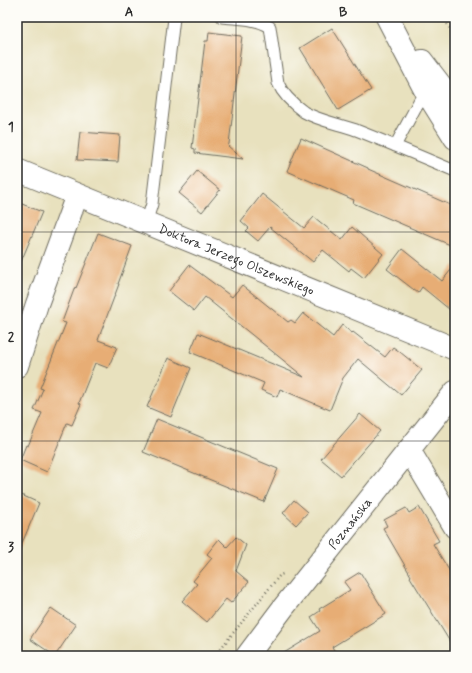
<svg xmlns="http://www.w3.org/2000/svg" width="472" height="673" viewBox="0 0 472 673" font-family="Mynerve,sans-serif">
  <rect width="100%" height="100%" fill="#fdfcf7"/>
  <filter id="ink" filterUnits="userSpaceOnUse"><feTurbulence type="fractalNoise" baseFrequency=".025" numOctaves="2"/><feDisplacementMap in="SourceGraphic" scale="8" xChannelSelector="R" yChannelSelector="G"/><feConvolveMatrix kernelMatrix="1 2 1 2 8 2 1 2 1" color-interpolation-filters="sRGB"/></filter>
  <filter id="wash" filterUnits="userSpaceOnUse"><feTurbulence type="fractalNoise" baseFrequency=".012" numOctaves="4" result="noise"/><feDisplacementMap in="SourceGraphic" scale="16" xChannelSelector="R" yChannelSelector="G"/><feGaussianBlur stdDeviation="0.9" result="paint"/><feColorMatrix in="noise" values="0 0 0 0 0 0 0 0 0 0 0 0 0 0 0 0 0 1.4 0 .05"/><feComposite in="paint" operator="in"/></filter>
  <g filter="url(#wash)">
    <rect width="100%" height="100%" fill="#e8e1be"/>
    <g id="blocks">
      <path fill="#e7ad75" d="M332,28L371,90L338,110L300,48Z
        M209,32L242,36L229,144L228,146L243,159L195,153V149L192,148L205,41H208Z
        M80,132L120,135L118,162L77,160Z
        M301,138L368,168V169L455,207V247L353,203L354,200L287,171Z
        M197,171L220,190L202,212L179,193Z
        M262,194L304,228L314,217L342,240L352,227L383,254L364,278L351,268L349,271L323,250L313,262L270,227L258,241L246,231L249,228L241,221Z
        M17,202L42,212L17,271Z
        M98,233L132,246L118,284H119L98,340L117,347L108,368L95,363L79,403L81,404L72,425L67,423L47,472L20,460L26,445L28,446L42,413L34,410L43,389L40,388L66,323L62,322L75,287L76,288Z
        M402,249L442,281L455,265V314L422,287L418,293L387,269Z
        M189,265L232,297L242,285L288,322L291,320L295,323L303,313L333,337L342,325L352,333L353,332L385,357L393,347L400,352L422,370L401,395L358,359L343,378L330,410L280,389L277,397L261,390L264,383L190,352L198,333L304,377L205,297L194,311L169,291Z
        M168,358L191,368L171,417L147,407Z
        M360,414L380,431L341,476L321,459Z
        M157,419L278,469L264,502L143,452Z
        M17,493L39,503L17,555Z
        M294,500L308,512L296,525L283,513Z
        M419,507L439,541L433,544L455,580V650L410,577L411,576L383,528L387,526L384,520L406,508L409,513Z
        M236,537L246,545L236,571L249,582L231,603L226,599L207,622L182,601L197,584L193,581L212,558L207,554L219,539L227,547Z
        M360,572L386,614L332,647L338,656H279L320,631L311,617L320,611L319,609L350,590L344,582Z
        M51,608L76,625L55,656L30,639Z"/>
    </g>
  </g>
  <g filter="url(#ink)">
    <use href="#blocks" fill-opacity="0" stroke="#6d6b5e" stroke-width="1"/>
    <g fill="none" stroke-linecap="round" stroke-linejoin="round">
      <defs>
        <path id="service" d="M222,17C238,19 256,18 270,27L278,83C283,95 293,104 304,112C320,121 339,124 356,130C389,143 422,157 455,171
          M395,146L425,90
          M146,223L152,204L174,18V17"/>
        <g id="minor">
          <path id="s1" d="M17,170L455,349"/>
          <path d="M17,366L37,304L77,195"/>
          <path d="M409,450L455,527"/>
          <path id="s2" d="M247,656L283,608L455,392"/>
        </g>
        <path id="tertiary" d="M387,17L425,90L455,138
          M422,61L455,104"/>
      </defs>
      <use href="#service" stroke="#6d6b5e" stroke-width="13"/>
      <use href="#minor" stroke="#6d6b5e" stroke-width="24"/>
      <use href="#tertiary" stroke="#6d6b5e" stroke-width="24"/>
      <path stroke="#6d6b5e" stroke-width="2.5" stroke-dasharray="1 3" stroke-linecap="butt" d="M443,17L455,37
        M224,656L221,648L280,575L283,574"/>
      <use href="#service" stroke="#fff" stroke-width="11"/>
      <use href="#minor" stroke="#fff" stroke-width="22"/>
      <use href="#tertiary" stroke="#fff" stroke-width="22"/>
    </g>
  </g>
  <path fill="none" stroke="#2b2b2b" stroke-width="1" stroke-opacity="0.55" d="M236,17V656M17,232H455M17,441H455"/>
  <g text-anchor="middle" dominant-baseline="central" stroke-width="3" stroke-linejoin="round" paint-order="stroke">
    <g font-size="13" fill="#2b2b2b" stroke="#fdfcf7">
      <text stroke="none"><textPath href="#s1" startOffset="237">Doktora Jerzego Olszewskiego</textPath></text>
      <text stroke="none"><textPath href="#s2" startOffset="168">Poznańska</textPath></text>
    </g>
  </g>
  <rect width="472" height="673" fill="none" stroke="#fdfcf7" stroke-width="44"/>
  <rect x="22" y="22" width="428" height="629" fill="none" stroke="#2b2b2b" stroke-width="1.5"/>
  <g font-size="13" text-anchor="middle" font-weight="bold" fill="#2b2b2b">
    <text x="129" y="16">A</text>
    <text x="343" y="16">B</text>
    <text x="11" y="131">1</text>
    <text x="11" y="341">2</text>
    <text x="11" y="551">3</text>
  </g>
</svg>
